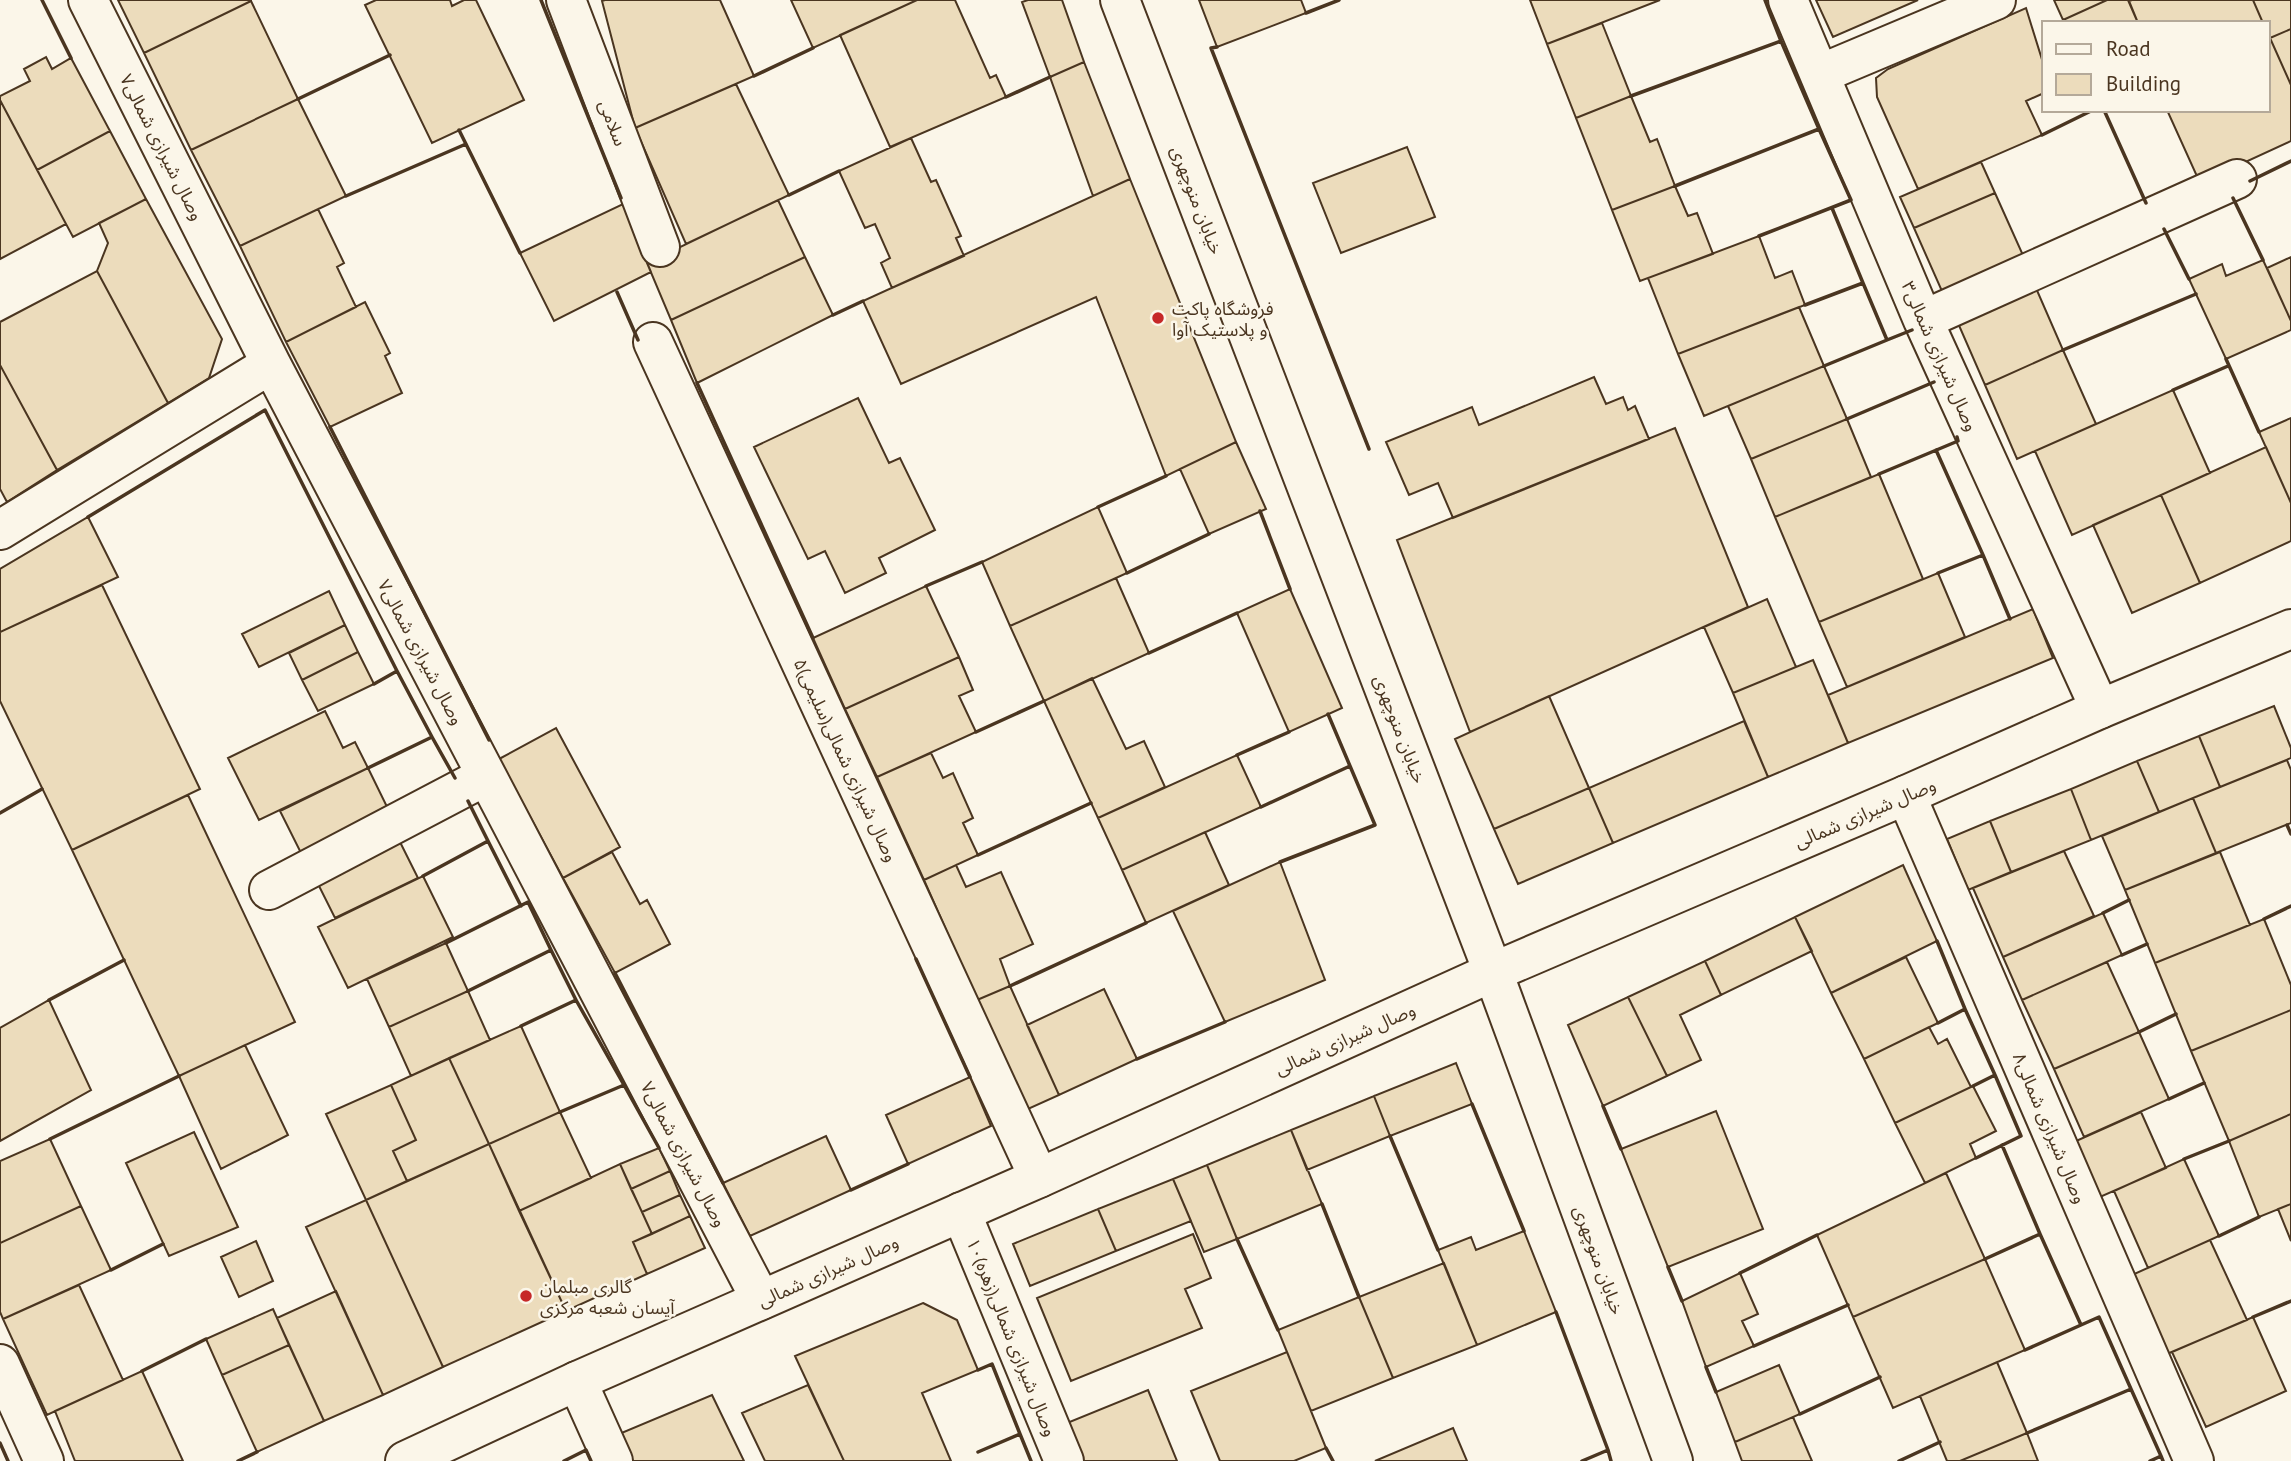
<svg xmlns="http://www.w3.org/2000/svg" width="2291" height="1461" viewBox="0 0 2291 1461" font-family="'PT Sans','Noto Sans Arabic',sans-serif">
  <rect width="100%" height="100%" fill="#fbf6e9"/>
  <path fill="#ecdcbc" stroke="#4a3520" stroke-width="2" d="M118,0H251V1L144,53Z
    M376,0H450L452,6L464,0H476L524,100L432,143L365,5Z
    M605,0H720L754,76L635,128L602,1Z
    M791,0H917L813,48Z
    M917,0H955L990,78L996,75L1006,97L890,147L840,35Z
    M1028,0H1062L1084,62L1050,77L1022,2Z
    M1199,0H1301L1306,13L1217,47Z
    M1530,0H1660L1547,44Z
    M1816,0H1918L1833,37Z
    M2054,0H2107L2063,20Z
    M2107,0H2128L2138,23H2064L2063,20Z
    M2132,0H2253L2263,23H2138L2129,1Z
    M2253,0H2291V29L2270,38L2268,23H2263Z
    M251,1L298,99L191,150L144,53Z
    M2026,8L2044,66V93L2026,101L2042,135L1918,189L1877,97L1876,78L1888,69Z
    M1602,23L1631,96L1576,118L1547,44Z
    M2291,29V85L2270,38Z
    M2270,38L2291,85V141L2200,183L2167,110H2268V39Z
    M46,57L52,69L71,58L110,131L37,170L0,100V96L30,81L24,69Z
    M1084,62L1130,179L1093,196L1050,77Z
    M736,84L789,195L686,244L635,128Z
    M1631,96L1650,142L1657,139L1675,186L1612,210L1576,118Z
    M298,99L346,196L240,246L191,150Z
    M0,100L66,224L0,259Z
    M110,131L146,199L73,237L37,170Z
    M911,138L931,182L936,180L961,236L956,238L964,256L892,288L881,263L890,258L875,224L865,228L839,171Z
    M1407,147L1435,217L1341,253L1313,183Z
    M1981,162L1995,193L1914,228L1900,197Z
    M1130,179L1236,442L1166,476L1096,297L901,384L863,301Z
    M1675,186L1688,216L1697,213L1713,254L1640,281L1612,210Z
    M1995,193L2026,262L1945,298L1914,228Z
    M146,199L222,339L209,378L168,403L97,271L108,243L99,223Z
    M778,200L805,257L671,320L647,263Z
    M623,204L651,272L554,321L520,253Z
    M318,209L344,263L337,267L356,307L286,342L240,246Z
    M1759,236L1775,278L1792,271L1805,305L1678,354L1648,278Z
    M805,257L833,315L697,383L671,320Z
    M2291,257V321L2267,268Z
    M2263,260L2291,321V330L2226,359L2189,279L2222,264L2226,276Z
    M97,271L168,403L57,470L0,365V322Z
    M2032,279L2063,350L1985,385L1954,314Z
    M365,302L390,353L385,356L402,393L330,427L286,342Z
    M1799,307L1824,366L1704,416L1678,354Z
    M2063,350L2096,424L2017,459L1985,385Z
    M0,365L57,470L7,502L0,489Z
    M1824,366L1847,419L1751,459L1728,406Z
    M1594,377L1606,404L1623,397L1628,410L1635,406L1649,439L1453,518L1438,483L1409,495L1386,442L1472,407L1479,425Z
    M2173,390L2210,473L2072,535L2035,451Z
    M858,398L889,463L900,458L935,530L879,558L886,573L845,593L825,551L808,559L754,447Z
    M2291,418V503L2259,432Z
    M1847,419L1871,477L1775,517L1751,459Z
    M1675,428L1748,607L1470,732L1397,540Z
    M1236,442L1266,509L1209,534L1180,469Z
    M2266,447L2291,503V541L2200,583L2161,495Z
    M1879,474L1923,579L1819,622L1775,517Z
    M2161,495L2200,583L2132,613L2093,525Z
    M1098,507L1127,573L1010,626L982,562Z
    M88,517L118,577L0,632V569Z
    M1938,573L1965,637L1847,687L1819,622Z
    M1116,578L1149,653L1044,701L1010,626Z
    M102,585L200,789L72,850L0,701V632Z
    M926,586L959,657L845,709L813,638Z
    M1290,589L1342,708L1289,732L1237,613Z
    M329,591L345,625L259,667L242,634Z
    M1767,599L1796,667L1733,693L1704,627Z
    M2033,609L2053,658L1848,743L1828,695Z
    M345,625L358,652L302,680L289,653Z
    M358,652L374,684L318,711L302,680Z
    M959,657L973,690L959,696L976,732L877,777L845,709Z
    M1813,660L1848,743L1768,777L1733,693Z
    M1092,678L1126,749L1144,741L1165,787L1098,818L1044,701Z
    M1549,696L1589,788L1494,829L1455,739Z
    M2274,706L2291,748V758L2220,787L2199,736Z
    M325,711L343,748L355,742L368,768L259,820L228,758Z
    M1744,721L1768,777L1613,843L1589,788Z
    M556,728L620,847L563,878L499,759Z
    M2199,736L2220,787L2159,812L2137,761Z
    M931,753L943,778L953,773L973,818L963,823L978,855L924,880L877,777Z
    M1237,755L1261,807L1122,870L1098,818Z
    M2287,760L2291,770V823L2216,853L2193,798Z
    M2137,761L2159,812L2091,840L2071,789Z
    M368,768L392,817L304,859L280,811Z
    M1589,788L1613,843L1518,884L1494,829Z
    M2071,789L2091,840L2011,872L1990,821Z
    M188,795L295,1022L179,1076L72,850Z
    M2193,798L2216,853L2125,890L2102,836Z
    M1990,821L2011,872L1968,890L1947,839Z
    M1205,832L1229,885L1146,923L1122,870Z
    M397,836L418,878L335,918L314,876Z
    M2064,851L2094,916L2003,957L1973,888Z
    M612,852L640,904L647,900L670,944L615,973L563,878Z
    M2220,852L2250,925L2155,963L2125,890Z
    M1280,862L1325,980L1225,1022L1173,911Z
    M956,865L966,887L1001,872L1033,944L1000,959L1010,986L977,1000L924,880Z
    M1903,865L1937,941L1831,993L1795,917Z
    M423,876L453,937L348,988L318,927Z
    M2103,913L2122,955L2022,1000L2003,957Z
    M1795,917L1812,951L1721,995L1705,961Z
    M2264,919L2291,985V1010L2191,1051L2155,963Z
    M446,943L468,991L389,1027L367,979Z
    M1906,957L1938,1023L1864,1059L1831,993Z
    M1705,961L1721,995L1680,1015L1701,1060L1667,1076L1628,997Z
    M2107,962L2139,1032L2054,1069L2022,1000Z
    M1010,986L1059,1095L1028,1109L977,1000Z
    M1104,989L1137,1059L1059,1095L1027,1025Z
    M468,991L490,1040L411,1076L389,1027Z
    M1628,997L1667,1076L1603,1106L1568,1025Z
    M49,1000L91,1090L0,1141V1028Z
    M2291,1010V1114L2229,1141L2191,1051Z
    M521,1026L560,1112L489,1144L449,1058Z
    M1929,1027L1938,1044L1947,1039L1971,1087L1895,1123L1864,1059Z
    M2139,1032L2169,1099L2084,1137L2054,1069Z
    M245,1045L288,1135L221,1169L179,1076Z
    M449,1058L489,1144L407,1181L393,1151L416,1140L391,1085Z
    M1456,1063L1472,1104L1390,1136L1374,1096Z
    M970,1077L991,1126L908,1164L886,1115Z
    M391,1085L416,1140L393,1151L407,1181L366,1200L326,1114Z
    M1973,1086L1996,1131L1970,1144L1976,1158L1925,1183L1895,1123Z
    M1374,1096L1390,1136L1307,1170L1291,1130Z
    M1716,1111L1763,1229L1668,1267L1621,1149Z
    M560,1112L591,1178L519,1211L489,1144Z
    M2141,1112L2166,1168L2100,1197L2076,1141Z
    M2291,1114V1204L2259,1217L2229,1141Z
    M1291,1130L1322,1204L1237,1239L1207,1165Z
    M194,1132L238,1227L169,1256L126,1163Z
    M826,1136L851,1190L750,1236L723,1183Z
    M50,1139L81,1206L0,1243V1161Z
    M489,1144L566,1311L443,1367L366,1200Z
    M659,1148L670,1171L631,1189L620,1164Z
    M2184,1159L2219,1236L2148,1268L2114,1191Z
    M620,1164L652,1234L633,1242L647,1274L566,1311L519,1211Z
    M1207,1165L1237,1239L1204,1252L1173,1179Z
    M670,1171L680,1195L642,1212L631,1189Z
    M1946,1173L1985,1259L1853,1317L1817,1235Z
    M1173,1179L1191,1221L1116,1251L1098,1209Z
    M680,1195L690,1216L652,1234L642,1212Z
    M366,1200L443,1367L383,1395L306,1227Z
    M2291,1204V1241L2278,1209Z
    M81,1206L111,1270L3,1319L0,1312V1243Z
    M1098,1209L1116,1251L1030,1286L1013,1244Z
    M690,1216L705,1248L647,1274L633,1242Z
    M1524,1231L1556,1312L1477,1345L1438,1250L1471,1237L1476,1250Z
    M1193,1234L1211,1278L1185,1289L1202,1328L1071,1381L1037,1298Z
    M2210,1240L2247,1320L2167,1354L2132,1275Z
    M256,1241L273,1281L239,1297L221,1257Z
    M1985,1259L2025,1350L1893,1408L1853,1317Z
    M1444,1263L1477,1345L1393,1378L1359,1297Z
    M1740,1273L1758,1314L1742,1321L1754,1346L1706,1367L1682,1301Z
    M79,1285L123,1380L47,1415L3,1319Z
    M336,1291L383,1395L324,1421L277,1318Z
    M1359,1297L1393,1378L1311,1411L1278,1330Z
    M923,1303L957,1320L978,1370L922,1393L951,1461H844L795,1356Z
    M273,1309L289,1345L222,1375L206,1339Z
    M2253,1317L2286,1391L2206,1427L2172,1352Z
    M289,1345L324,1421L257,1452L222,1375Z
    M1287,1352L1326,1448L1294,1461H1220L1191,1391Z
    M1997,1362L2027,1433L1960,1461H1947L1920,1396Z
    M1779,1365L1800,1414L1735,1442L1716,1392Z
    M142,1371L183,1461H75L55,1411Z
    M808,1385L844,1461H765L742,1413Z
    M1148,1390L1177,1461H1083L1067,1423Z
    M712,1395L744,1461H630L619,1434Z
    M1793,1417L1812,1461H1742L1735,1442Z
    M1453,1428L1467,1461H1375Z
    M2027,1433L2038,1461H1960Z"/>
  <g fill="none" stroke-linecap="round" stroke-linejoin="round">
    <defs>
      <path id="minor" d="M88,0L271,364L761,1300
        M566,0L660,247
        M1120,0L1493,972L1673,1461
        M1788,0L1923,320L2100,709
        M1820,74L1996,0
        M1923,320L2237,179
        M653,342L1039,1178
        M0,530L271,364
        M1906,795L2194,1461
        M269,890L486,776
        M961,1212L1064,1461
        M0,1364L44,1461
        M577,1381L613,1461"/>
      <path id="major" d="M405,1461L577,1381L1039,1178L1493,972L1906,795L2100,709L2291,629"/>
    </defs>
    <use href="#minor" stroke="#4a3520" stroke-width="42"/>
    <use href="#major" stroke="#4a3520" stroke-width="42"/>
    <use href="#minor" stroke="#fbf6e9" stroke-width="38"/>
    <use href="#major" stroke="#fbf6e9" stroke-width="38"/>
    <path stroke="#4a3520" stroke-width="3.5" d="M42,0L71,58
      M541,0L621,198
      M1306,13L1339,0
      M1217,47L1211,48L1369,449
      M754,76L813,48
      M1631,96L1781,41L1765,0
      M1006,97L1050,77
      M298,99L390,55
      M2104,110L2146,203
      M459,130L520,253
      M2042,135L2093,110
      M2250,181L2291,161
      M1675,186L1819,129L1781,41
      M789,195L839,171
      M346,196L466,144
      M2233,198L2263,260
      M2164,229L2189,279
      M1759,236L1851,200L1819,129
      M617,292L638,340
      M1805,305L1863,283L1832,208
      M833,315L863,301
      M1887,340L1912,330
      M2063,350L2196,294
      M2226,359L2259,432
      M1824,366L1887,340L1863,283
      M697,383L813,638
      M2173,390L2228,366
      M1847,419L1934,382
      M330,427L489,740
      M1936,450L1983,555
      M1879,474L1958,441L1957,437
      M1098,507L1166,476
      M1260,511L1290,589
      M88,517L265,410L397,671
      M1127,573L1209,534
      M1938,573L1983,555L2010,619
      M926,586L982,562
      M1149,653L1237,613
      M374,684L397,671L432,737
      M976,732L1044,701
      M1237,755L1289,732
      M368,768L432,737L455,778
      M468,801L488,841
      M1261,807L1350,766L1328,714
      M0,813L42,789
      M2287,825L2291,834
      M978,855L1091,803
      M1280,862L1375,825L1350,766
      M423,876L488,841L521,906
      M2103,913L2129,900
      M2264,919L2291,906
      M1937,941L1965,1009
      M446,943L528,902L551,950
      M2122,955L2147,944
      M916,959L970,1077
      M615,973L723,1183
      M1010,986L1146,923
      M468,991L551,950L576,1000
      M49,1000L124,960
      M1938,1023L1965,1009L1995,1075
      M521,1026L576,1000L624,1085
      M2139,1032L2176,1014
      M1137,1059L1225,1022
      M1973,1086L1995,1075L2021,1136L1976,1158
      M2169,1099L2204,1083
      M1472,1104L1524,1231
      M1603,1106L1621,1149
      M560,1112L624,1085L659,1148
      M1390,1136L1438,1250
      M50,1139L179,1076
      M2002,1145L2040,1234
      M2184,1159L2229,1141
      M851,1190L908,1164
      M1322,1204L1359,1297
      M2219,1236L2259,1217
      M1237,1239L1278,1330
      M1985,1259L2040,1234L2081,1325L2025,1350
      M1668,1267L1682,1301
      M111,1270L163,1244
      M1740,1273L1817,1235
      M1556,1312L1608,1450
      M2253,1317L2291,1301
      M2081,1325L2099,1317L2131,1389
      M1754,1346L1848,1305
      M1706,1367L1716,1392
      M978,1370L992,1364L1020,1434
      M142,1371L206,1339
      M1800,1414L1880,1377
      M2027,1433L2131,1389L2161,1456
      M0,1443L8,1461
      M1326,1448L1333,1461
      M978,1452L1020,1434L1031,1461
      M238,1461L257,1452
      M564,1461L586,1450L591,1461
      M1582,1461L1608,1450L1611,1461
      M1899,1461L1940,1442
      M2150,1461L2161,1456L2163,1461"/>
  </g>
  <g fill="#c62828" stroke="#fbf6e9" stroke-width="2.5">
    <circle cx="1158" cy="318" r="7"/>
    <circle cx="526" cy="1296" r="7"/>
  </g>
  <g text-anchor="middle" dominant-baseline="central" stroke-width="5" stroke-linejoin="round" paint-order="stroke">
    <g font-size="18" fill="#4a3520" stroke="#fbf6e9">
      <text transform="translate(613 123) rotate(69)">سلامی</text>
      <text transform="translate(162 147) rotate(63)">وصال شیرازی شمالی۷</text>
      <text transform="translate(1197 200) rotate(69)">خیابان منوچهری</text>
      <text transform="translate(1940 356) rotate(66)">وصال شیرازی شمالی۳</text>
      <text transform="translate(421 652) rotate(62)">وصال شیرازی شمالی۷</text>
      <text transform="translate(1400 729) rotate(69)">خیابان منوچهری</text>
      <text transform="translate(846 760) rotate(65)">۵وصال شیرازی شمالی(سلیمی)</text>
      <text transform="translate(1865 813) rotate(-23)">وصال شیرازی شمالی</text>
      <text transform="translate(1345 1039) rotate(-24)">وصال شیرازی شمالی</text>
      <text transform="translate(2050 1128) rotate(67)">وصال شیرازی شمالی۸</text>
      <text transform="translate(684 1154) rotate(62)">وصال شیرازی شمالی۷</text>
      <text transform="translate(1599 1260) rotate(70)">خیابان منوچهری</text>
      <text transform="translate(828 1271) rotate(-24)">وصال شیرازی شمالی</text>
      <text transform="translate(1012 1337) rotate(68)">۱۰وصال شیرازی شمالی(زهره)</text>
    </g>
    <g font-size="18" fill="#4a3520" stroke="#fbf6e9" text-anchor="start">
      <text x="1172" y="308">فروشگاه پاکت<tspan x="1172" dy="21">و پلاستیک آوا</tspan></text>
      <text x="540" y="1286">گالری مبلمان<tspan x="540" dy="21">آیسان شعبه مرکزی</tspan></text>
    </g>
  </g>
  <rect x="2042" y="21" width="228" height="91" fill="#fbf6e9" stroke="#b4a999" stroke-width="2"/>
  <rect x="2056" y="44" width="35" height="10" fill="#fbf6e9" stroke="#b4a999" stroke-width="2"/>
  <text x="2106" y="56" font-size="21" fill="#4a3520">Road</text>
  <rect x="2056" y="74" width="35" height="21" fill="#ecdcbc" stroke="#b4a999" stroke-width="2"/>
  <text x="2106" y="91" font-size="21" fill="#4a3520">Building</text>
</svg>
